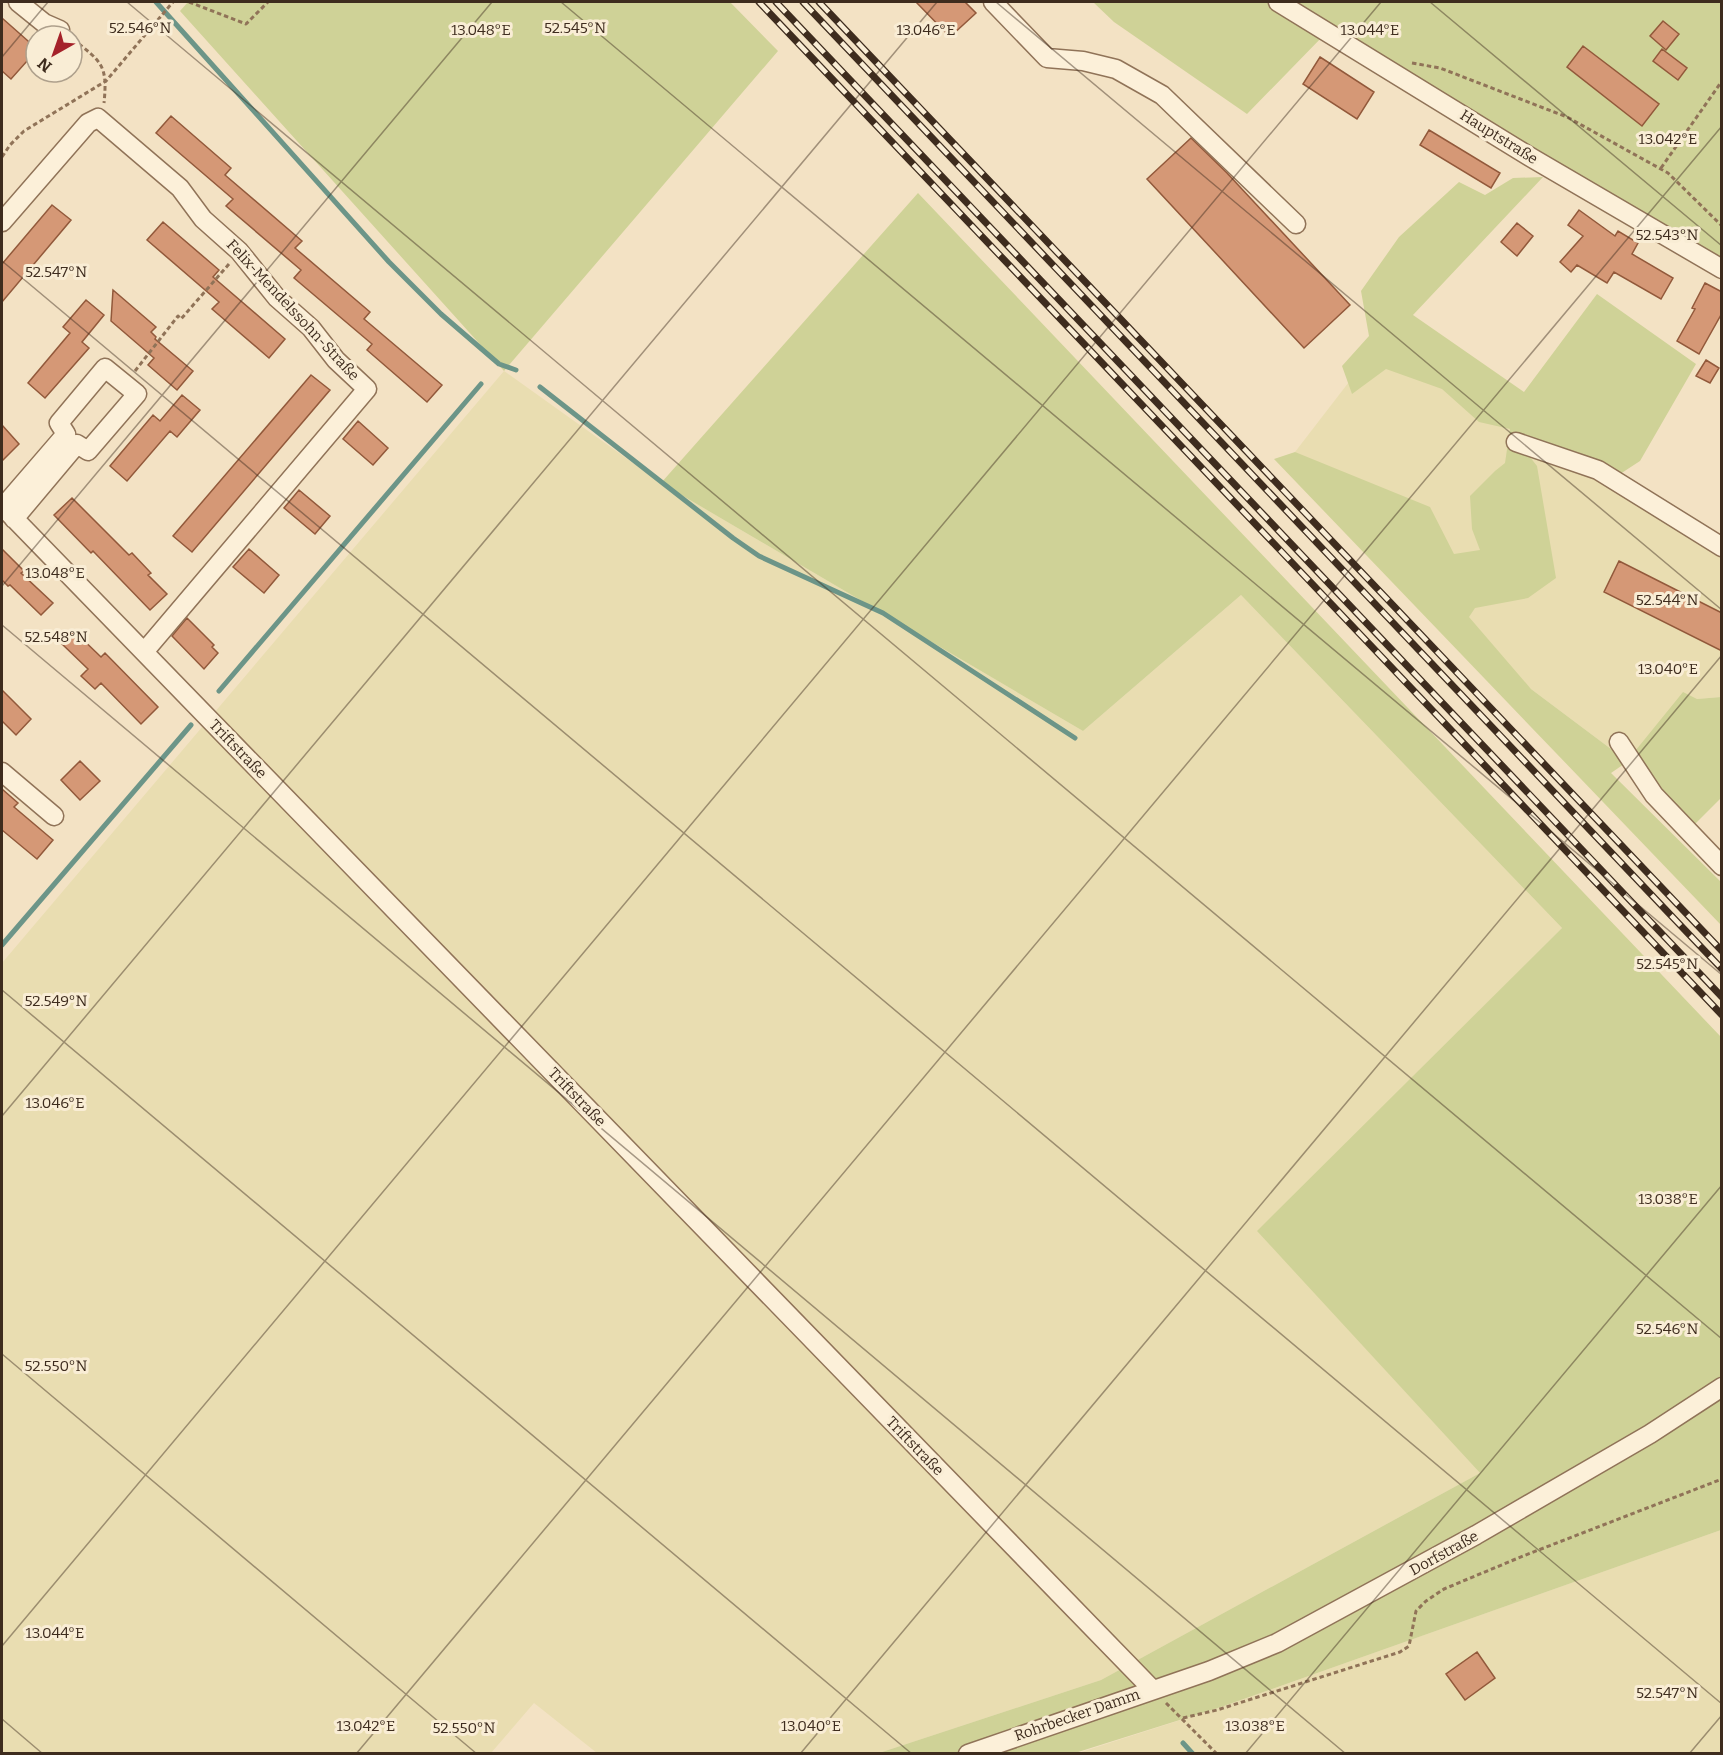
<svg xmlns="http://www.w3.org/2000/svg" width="1723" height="1755" viewBox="0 0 1723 1755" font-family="Bitter,serif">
  <rect width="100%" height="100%" fill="#f3e2c4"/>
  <path fill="#e9ddb1" d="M1379,343L1600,468L1721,544V697L1697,699L1627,761L1531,689L1295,452Z
    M504,371L661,483L1083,731L1241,595L1562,928L1258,1231L1480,1473L1101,1680L879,1753H597L534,1703L491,1753L2,1754V963Z
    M1721,1530V1753L1075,1754L1221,1707Z"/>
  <path fill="#cfd297" d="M188,2H730L778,51L504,371L180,11Z
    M1093,2H1721V258L1324,35L1247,114L1114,22Z
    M1543,177L1413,315L1524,392L1597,294L1696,364L1640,461L1617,476L1525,435L1522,447L1537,466L1556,578L1528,598L1475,608L1469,617L1531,689L1627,761L1683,692L1697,699L1721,697V798L1694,825L1627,762L1611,773L1721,882V925L1274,459L1295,452L1430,507L1454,554L1480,550L1472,529L1470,496L1495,471L1505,463L1510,429L1479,422L1442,389L1386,369L1352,394L1342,366L1369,336L1361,291L1399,237L1459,182L1485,195L1513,178Z
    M918,193L1721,1037V1530L1221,1707L1075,1753H879L1101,1680L1480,1473L1257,1231L1562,928L1241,595L1083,731L661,483Z"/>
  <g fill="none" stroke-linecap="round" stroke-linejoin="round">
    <path stroke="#6c9588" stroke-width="5" d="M156,2L389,262L441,314L499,364L516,370
      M540,387L733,538L759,556L883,613L1075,738
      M219,691L481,384
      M2,945L191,725
      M1183,1743L1193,1754"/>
  </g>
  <path fill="#d59876" stroke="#92593b" stroke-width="1.5" d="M916,2H965L976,13L950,37Z
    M2,18L36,48V51L11,79L2,71Z
    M1663,21L1679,34L1666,50L1650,36Z
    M1583,46L1659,104L1642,126L1567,67Z
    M1662,49L1687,68L1678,80L1653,61Z
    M1320,57L1374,92L1357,119L1303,84Z
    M171,116L231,168L225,175L302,241L295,248L370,312L364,319L442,385L427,402L367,350L372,344L294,278L301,270L226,206L233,199L156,133Z
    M1429,130L1500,173L1491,188L1420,145Z
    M1191,138L1227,173L1350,305L1304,348L1147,179Z
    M52,205L71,220L2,302V264Z
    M1579,210L1615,236L1618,231L1638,243L1632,254L1673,278L1661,299L1614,272L1607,283L1577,265L1571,272L1560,262L1583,236L1568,225Z
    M163,222L219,270L213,277L285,339L269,358L212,309L219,302L147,240Z
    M1517,223L1533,236L1517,256L1501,242Z
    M1705,283L1722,292V313L1699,354L1677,341L1695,309L1692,308Z
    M113,290L156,327L151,332L156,337L155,339L193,371L177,390L148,365L154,358L111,321Z
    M86,300L104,315L82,342L89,348L45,398L28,383L70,333L63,327Z
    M1706,360L1719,368L1710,383L1696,376Z
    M311,375L330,390L192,552L173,536Z
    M182,395L200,410L177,437L170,431L127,481L110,466L153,415L160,421Z
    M358,421L388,448L373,465L343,439Z
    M2,425L19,444L2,461Z
    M299,490L330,516L315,534L284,508Z
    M72,498L129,555L132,553L151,573L148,575L167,594L150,610L93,551L91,553L54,515Z
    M2,549L24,571L21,573L53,603L41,615L10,585L8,586L2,580Z
    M249,549L279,575L264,593L233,567Z
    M1619,561L1722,613V651L1604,592Z
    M187,618L214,645L212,647L218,653L204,669L172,636Z
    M74,631L101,657L105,653L158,707L141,724L101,683L95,689L81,676L88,669L62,644Z
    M2,690L31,719L16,735L2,721Z
    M80,761L100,781L80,800L61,780Z
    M2,789L18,803L14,807L53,840L37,859L2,830Z
    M1477,1652L1495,1678L1465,1700L1446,1674Z"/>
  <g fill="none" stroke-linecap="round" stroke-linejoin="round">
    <defs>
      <path id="minor" d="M18,2L44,23L60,30
        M993,2L1047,58L1083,61L1116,69L1162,95L1296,224
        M1278,2L1532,158L1722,269
        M2,222L88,123L98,118L180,188L203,219L239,251L277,298L311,328L336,360L367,389L144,652
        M1516,442L1598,470L1722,547
        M2,506L1152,1689
        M3,507L66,434L59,423L105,368L137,394L88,451L77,444L14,519
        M1619,742L1654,795L1722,866
        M2,772L54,816
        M968,1754L1209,1671L1277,1643L1476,1535L1650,1434L1722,1387"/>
    </defs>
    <use href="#minor" stroke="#907358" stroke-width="21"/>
    <path stroke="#907358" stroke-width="3" stroke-dasharray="4.5 3" stroke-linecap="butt" d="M189,2L246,24L268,2
      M73,39C101,62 108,64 104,103
      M1412,63L1440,68L1567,117L1668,173L1722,226
      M2,157L10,145L24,131L106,81L173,2
      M1661,168L1722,81
      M135,371L178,316L181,319L229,264
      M1166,1703L1217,1754
      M1183,1718L1217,1710L1400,1652L1409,1646L1416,1611L1426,1601L1444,1589L1523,1556L1722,1479"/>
    <use href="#minor" stroke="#fcf0d9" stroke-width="18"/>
    <defs>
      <path id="rail" d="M759,2L1722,1015
        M776,2L1722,997
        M803,2L1722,969
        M819,2L1722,951"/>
    </defs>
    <use href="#rail" stroke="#3e2c1e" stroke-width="7"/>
    <use href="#rail" stroke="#f9edd5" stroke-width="4.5" stroke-dasharray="14" stroke-linecap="butt"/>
  </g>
  <path fill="none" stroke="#3e2c1e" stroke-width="1.5" stroke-opacity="0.45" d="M127,2L1722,1339M561,2L1722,975M996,2L1722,610M1430,2L1722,246M2,57L48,2M2,261L1722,1704M2,586L492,2M2,625L1346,1754M2,990L912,1754M2,1116L937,2M2,1354L477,1754M2,1646L1381,2M2,1719L43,1754M356,1754L1722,126M800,1754L1722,655M1245,1754L1722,1185M1689,1754L1722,1715"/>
  <g text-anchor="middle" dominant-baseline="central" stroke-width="6" stroke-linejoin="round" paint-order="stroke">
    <g font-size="15" fill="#3e2c1e" stroke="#f9edd5">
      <text transform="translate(1499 137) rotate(32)">Hauptstraße</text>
      <text transform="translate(293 310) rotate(47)">Felix-Mendelssohn-Straße</text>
      <text transform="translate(238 749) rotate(46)">Triftstraße</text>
      <text transform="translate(577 1097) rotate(46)">Triftstraße</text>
      <text transform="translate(915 1446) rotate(46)">Triftstraße</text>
      <text transform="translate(1444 1553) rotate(-29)">Dorfstraße</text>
      <text transform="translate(1077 1715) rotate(-19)">Rohrbecker Damm</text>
    </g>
  </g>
  <g font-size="15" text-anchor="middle" fill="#3e2c1e" stroke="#f9edd5" stroke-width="6" stroke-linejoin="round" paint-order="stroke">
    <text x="140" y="33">52.546°N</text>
    <text x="575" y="33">52.545°N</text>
    <text x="481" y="35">13.048°E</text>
    <text x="926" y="35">13.046°E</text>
    <text x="1370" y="35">13.044°E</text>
    <text x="1668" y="144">13.042°E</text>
    <text x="1667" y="240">52.543°N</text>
    <text x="56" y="277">52.547°N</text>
    <text x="55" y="578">13.048°E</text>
    <text x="1667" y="605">52.544°N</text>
    <text x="56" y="642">52.548°N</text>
    <text x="1668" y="674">13.040°E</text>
    <text x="1667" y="969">52.545°N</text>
    <text x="56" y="1006">52.549°N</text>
    <text x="55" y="1108">13.046°E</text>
    <text x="1668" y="1204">13.038°E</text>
    <text x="1667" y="1334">52.546°N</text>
    <text x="56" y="1371">52.550°N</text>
    <text x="55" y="1638">13.044°E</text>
    <text x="1667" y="1698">52.547°N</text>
    <text x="366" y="1731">13.042°E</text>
    <text x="811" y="1731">13.040°E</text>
    <text x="1255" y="1731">13.038°E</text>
    <text x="464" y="1733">52.550°N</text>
  </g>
  <rect width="1723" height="1755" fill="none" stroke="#3e2c1e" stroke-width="6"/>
  <g transform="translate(54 54) rotate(220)"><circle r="28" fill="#f9edd5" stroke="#aea08c" stroke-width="1.5"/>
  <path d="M0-4.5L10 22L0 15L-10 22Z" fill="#a5222a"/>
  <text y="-9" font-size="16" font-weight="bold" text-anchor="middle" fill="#3e2c1e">N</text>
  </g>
</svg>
